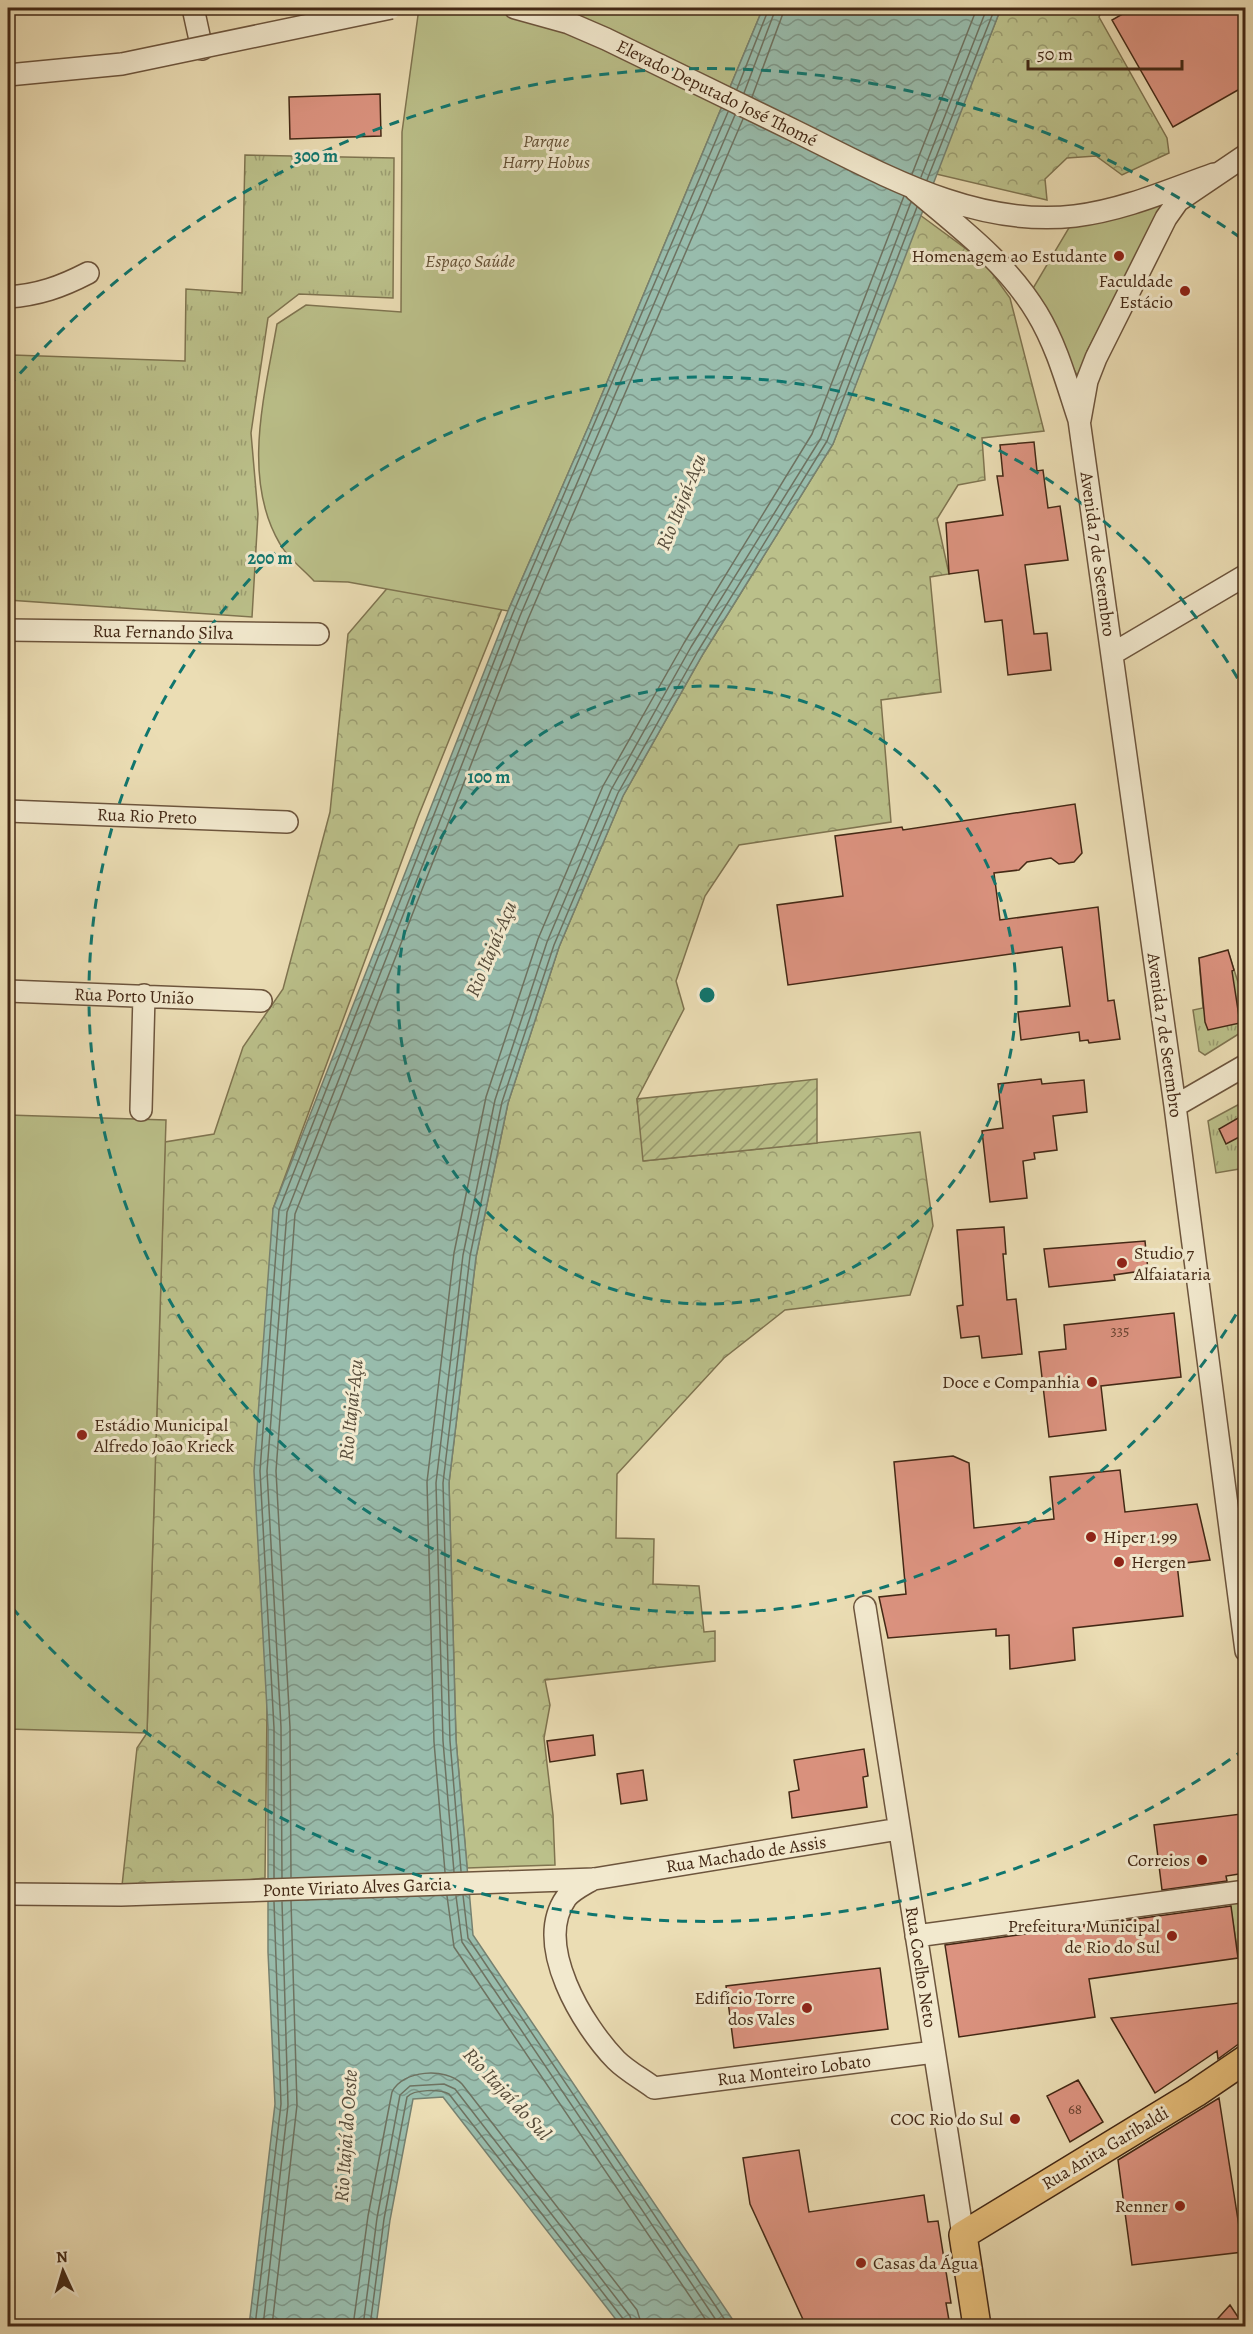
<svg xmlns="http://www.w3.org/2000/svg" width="1253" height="2334" viewBox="0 0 1253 2334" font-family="Alegreya,serif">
  <defs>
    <pattern id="grass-tufts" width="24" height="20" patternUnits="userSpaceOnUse" patternTransform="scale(1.5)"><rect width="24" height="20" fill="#bbc08a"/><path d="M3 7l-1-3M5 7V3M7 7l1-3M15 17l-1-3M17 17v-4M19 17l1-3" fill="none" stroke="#9a9c70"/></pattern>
    <pattern id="forest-crowns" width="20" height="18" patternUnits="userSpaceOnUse" patternTransform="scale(1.5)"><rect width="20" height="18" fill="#bbc08a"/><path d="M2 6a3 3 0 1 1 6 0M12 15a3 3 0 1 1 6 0" fill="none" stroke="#9a9c70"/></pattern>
    <pattern id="garden-furrows" width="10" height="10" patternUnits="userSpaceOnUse" patternTransform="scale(1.5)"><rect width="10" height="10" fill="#bbc08a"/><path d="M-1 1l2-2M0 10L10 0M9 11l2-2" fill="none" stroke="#9a9c70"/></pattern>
    <pattern id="water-waves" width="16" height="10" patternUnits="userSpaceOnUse" patternTransform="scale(1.5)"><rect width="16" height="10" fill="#98bcac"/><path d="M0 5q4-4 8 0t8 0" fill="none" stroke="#7e998b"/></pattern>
  </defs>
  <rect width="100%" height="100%" fill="#ebddb4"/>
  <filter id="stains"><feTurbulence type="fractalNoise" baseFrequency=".00333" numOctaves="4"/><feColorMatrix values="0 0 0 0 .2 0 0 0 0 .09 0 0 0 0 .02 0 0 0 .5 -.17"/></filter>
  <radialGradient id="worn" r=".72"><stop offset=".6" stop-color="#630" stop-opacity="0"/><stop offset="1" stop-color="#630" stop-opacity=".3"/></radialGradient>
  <path fill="url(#grass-tufts)" stroke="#7f7450" stroke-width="1.5" d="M245,155L394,158L393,298L299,294L268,318L251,433L258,514L252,617L8,600L13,355L185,361L186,289L242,293Z
    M1229,954L1245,1004V1030L1205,1055L1199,1051L1193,1010L1203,1008L1199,958Z
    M1245,1101V1168L1216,1173L1208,1121Z"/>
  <path fill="url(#forest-crowns)" stroke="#7f7450" stroke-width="1.5" d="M1001,8H1103L1099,17L1167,138L1169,153L1122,175L1096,156L1067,158L1045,179L1047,200L936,174Z
    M706,103L418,817L273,1209L265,1878L121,1895L137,1748L147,1733L165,1142L214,1134L243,1047L283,989L330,812L348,634L420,550Z
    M920,215L984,262L1010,298L1044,431L982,438L985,480L958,485L937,519L949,574L930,577L941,692L881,700L891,822L739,845L705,896L676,981L684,1009L637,1099L644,1161L920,1132L933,1226L910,1295L785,1310L724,1358L617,1474L616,1538L654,1539L653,1584L699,1586L704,1632L715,1631V1661L545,1680L550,1705L544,1738L553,1815L555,1865L467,1868L456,1740L449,1483L476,1257L508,1103L559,947L623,796L703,654L833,444Z"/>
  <path fill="#bbc08a" stroke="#7f7450" stroke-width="1.5" d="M419,8H763L590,423L508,611L348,582L314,581C303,569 287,557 280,544C241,478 265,394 277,324L306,305L401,312L402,132Z
    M1181,189L1158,215L1087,351L1082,375L1078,377L1032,290L1070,226Z
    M8,1115L166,1120L147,1733L8,1729Z
    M1245,1895V1979L1242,1980L1229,1897Z"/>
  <path fill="url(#garden-furrows)" stroke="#7f7450" stroke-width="1.5" d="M817,1079V1143L643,1161L637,1099Z"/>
  <path fill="url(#water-waves)" stroke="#768170" stroke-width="1.5" d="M763,8H1001L833,444L703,654L623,796L559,947L508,1103L476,1257L449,1483L456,1740L473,1935L737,2326H621L443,2097L413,2099L390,2220L376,2326H249L275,2104L268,1952V1728L254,1471L273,1209L508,611L590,423Z"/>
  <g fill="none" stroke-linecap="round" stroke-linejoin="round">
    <path stroke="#6e7260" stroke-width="1.5" d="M737,89L769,8
      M744,93L776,8
      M752,97L785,8
      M912,174L977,8
      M921,177L987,8
      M927,180L995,8
      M461,1871L450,1741L443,1483L470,1256L502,1102L554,945L618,793L698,651L827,441L917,207
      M445,1872L434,1742L427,1482L454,1253L486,1097L538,939L603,786L684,643L812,434L904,196
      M454,1872L443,1741L436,1483L463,1255L495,1100L547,942L611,790L691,647L821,438L911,202
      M291,1877L290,1727L276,1471L295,1214L528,619L743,119
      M274,1878V1728L260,1471L279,1210L513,613L728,112
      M282,1878L281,1727L267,1471L287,1212L520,616L735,115
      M463,1895L468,1938L729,2326
      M447,1896L454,1947L710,2326
      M456,1896L462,1942L720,2326
      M255,2326L281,2104L274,1902
      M263,2326L288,2105L282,1902
      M272,2326L297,2105L291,1901
      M353,2326L368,2216L392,2092C402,2070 446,2067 462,2084L637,2310L642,2326
      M363,2326L377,2218L400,2095L410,2086L444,2084L455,2089L630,2316L633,2326
      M370,2326L384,2219L407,2097C414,2089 440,2089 449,2094L624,2320L625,2326"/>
  </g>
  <path fill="#dc9380" stroke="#432815" stroke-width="1.5" d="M1133,8H1245V86L1173,127L1112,20Z
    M380,94L381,136L290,139L289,97Z
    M1034,442L1037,471L1043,470L1048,508L1060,506L1068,560L1025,565L1034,634L1047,633L1051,670L1008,675L1002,620L985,622L978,570L949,574L946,523L1003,515L997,476H1003L1000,445Z
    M1075,804L1082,853L1074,862L1059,864L1051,858L1027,862L1019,870L994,873L1000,920L1098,907L1108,1001L1114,1000L1120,1039L1089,1043L1088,1040L1080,1041L1079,1032L1021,1040L1018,1012L1070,1006L1062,947L788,985L777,905L843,896L835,836L902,827L903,830Z
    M1228,950L1234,970L1232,971L1240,1023L1208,1030L1205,1022L1199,958Z
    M1041,1079L1042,1084L1084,1080L1087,1112L1053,1116L1057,1150L1034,1153L1035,1159L1023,1161L1027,1198L990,1202L982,1131L1003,1128L998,1084Z
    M1245,1114V1134L1226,1144L1219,1129Z
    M1004,1227L1006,1254H1003L1007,1300L1016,1299L1022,1354L982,1358L979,1336L961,1338L957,1306L963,1305L957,1230Z
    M1145,1241L1148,1270L1114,1275L1115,1280L1049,1287L1044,1249Z
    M1174,1313L1181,1377L1101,1386L1106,1430L1049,1437L1039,1352L1066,1349L1064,1325Z
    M953,1456L969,1463L974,1528L1054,1519L1050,1477L1120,1470L1125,1512L1197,1504L1210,1560L1177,1564L1183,1616L1073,1628L1075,1660L1010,1669L1009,1635L996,1636V1629L888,1638L879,1597L906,1594L894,1462Z
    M593,1735L595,1755L550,1762L547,1741Z
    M864,1749L868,1776L863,1777L867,1807L792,1818L789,1792L799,1790L794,1760Z
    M643,1770L647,1800L621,1804L617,1774Z
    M1241,1814L1245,1873L1226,1876L1227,1881L1162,1890L1154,1825Z
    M1231,1906L1238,1958L1089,1979L1095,2017L959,2037L945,1945Z
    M880,1968L888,2029L734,2048L726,1986Z
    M1239,2003L1244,2040L1218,2059L1217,2051L1155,2093L1111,2018Z
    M1078,2080L1103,2122L1070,2142L1047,2096Z
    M1219,2098L1243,2252L1132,2265L1118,2160Z
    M799,2150L809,2212L924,2195L928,2222L938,2221L951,2303H946L950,2326H806L750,2204L743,2158Z
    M1230,2305L1244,2326H1211Z"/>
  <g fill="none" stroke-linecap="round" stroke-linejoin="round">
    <defs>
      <path id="minor" d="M193,8L202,49
        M515,8L569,23L606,39C668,69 731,100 793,130C881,173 973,228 1075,216C1124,210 1169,190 1214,174
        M915,190C959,227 1007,263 1037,313C1057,346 1067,384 1079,420L1175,1106L1246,1651
        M8,297C38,295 61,287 88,273
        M1080,420L1087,381L1096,358L1166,218L1178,201L1246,155
        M8,630L318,634
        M1112,654L1246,575
        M8,811L287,822
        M8,991L261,1001
        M1175,1106L1246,1065
        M141,1110L144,995
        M865,1607L963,2235
        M593,1879C585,1884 572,1890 566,1898C533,1945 583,2026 616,2060C627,2071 642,2079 654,2088L934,2052
        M8,1894L121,1895L594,1879L899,1829
        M916,1936L1246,1891"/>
      <path id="major" d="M977,2326L963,2235L1196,2093L1246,2059"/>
    </defs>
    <use href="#minor" stroke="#6d553d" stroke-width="24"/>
    <use href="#major" stroke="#432815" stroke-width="30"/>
    <use href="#minor" stroke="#f2e9ce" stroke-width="21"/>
    <use href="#major" stroke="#e6be7a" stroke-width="27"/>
    <defs>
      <path id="minor-bridge" d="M8,75L122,64L391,8"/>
    </defs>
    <use href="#minor-bridge" stroke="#6d553d" stroke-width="24" stroke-linecap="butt"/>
    <use href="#minor-bridge" stroke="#f2e9ce" stroke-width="21"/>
  </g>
  <g fill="none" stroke="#0f766e" stroke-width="3" stroke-dasharray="10 8">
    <circle cx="707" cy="995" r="309"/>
    <path d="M1245 1299A618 618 0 1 1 1245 691"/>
    <path d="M1245 1749A926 926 0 0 1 8 1603M8 387A926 926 0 0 1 1245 241"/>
  </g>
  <g fill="#8f2418" stroke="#f2e9ce" stroke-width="2">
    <circle cx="1119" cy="256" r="6"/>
    <circle cx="1185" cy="291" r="6"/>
    <circle cx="1122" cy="1263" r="6"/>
    <circle cx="1092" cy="1382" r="6"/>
    <circle cx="82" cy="1435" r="6"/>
    <circle cx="1091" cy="1537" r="6"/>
    <circle cx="1119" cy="1562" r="6"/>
    <circle cx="1202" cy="1860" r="6"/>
    <circle cx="1172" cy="1936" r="6"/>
    <circle cx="807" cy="2008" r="6"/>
    <circle cx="1015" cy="2119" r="6"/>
    <circle cx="1180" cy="2206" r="6"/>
    <circle cx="861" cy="2263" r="6"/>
  </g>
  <g text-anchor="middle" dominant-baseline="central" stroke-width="6" stroke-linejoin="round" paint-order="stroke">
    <g font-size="15" fill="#694330">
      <text x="1120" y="1331">335</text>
      <text x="1075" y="2109">68</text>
    </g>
    <g font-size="18" fill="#432815" stroke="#f2e9ce">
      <text transform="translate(717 93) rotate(26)">Elevado Deputado José Thomé</text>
      <text transform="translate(1098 554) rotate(82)">Avenida 7 de Setembro</text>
      <text transform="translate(163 632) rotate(1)">Rua Fernando Silva</text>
      <text transform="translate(147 816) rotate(2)">Rua Rio Preto</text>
      <text transform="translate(134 996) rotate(2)">Rua Porto União</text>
      <text transform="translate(1165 1035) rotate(82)">Avenida 7 de Setembro</text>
      <text transform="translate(746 1854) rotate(-9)">Rua Machado de Assis</text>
      <text transform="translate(357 1887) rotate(-2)">Ponte Viriato Alves Garcia</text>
      <text transform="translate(921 1967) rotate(81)">Rua Coelho Neto</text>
      <text transform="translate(794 2070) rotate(-7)">Rua Monteiro Lobato</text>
      <text transform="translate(1105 2148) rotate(-31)">Rua Anita Garibaldi</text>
    </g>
    <g font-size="18" font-style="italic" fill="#614e32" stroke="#f2e9ce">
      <text x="546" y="141">Parque<tspan x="546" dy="21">Harry Hobus</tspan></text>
      <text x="470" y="261">Espaço Saúde</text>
    </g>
    <g font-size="18" fill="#432815" stroke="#f2e9ce" text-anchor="end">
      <text x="1107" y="256">Homenagem ao Estudante</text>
      <text x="1173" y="281">Faculdade<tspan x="1173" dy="21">Estácio</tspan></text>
      <text x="1134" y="1253" text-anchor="start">Studio 7<tspan x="1134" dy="21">Alfaiataria</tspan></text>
      <text x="1080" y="1382">Doce e Companhia</text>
      <text x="94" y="1425" text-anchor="start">Estádio Municipal<tspan x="94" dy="21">Alfredo João Krieck</tspan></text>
      <text x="1103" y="1537" text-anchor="start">Hiper 1.99</text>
      <text x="1131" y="1562" text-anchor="start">Hergen</text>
      <text x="1190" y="1860">Correios</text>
      <text x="1160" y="1926">Prefeitura Municipal<tspan x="1160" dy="21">de Rio do Sul</tspan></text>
      <text x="795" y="1998">Edifício Torre<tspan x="795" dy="21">dos Vales</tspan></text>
      <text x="1003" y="2119">COC Rio do Sul</text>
      <text x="1168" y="2206">Renner</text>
      <text x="873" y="2263" text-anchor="start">Casas da Água</text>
    </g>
    <g font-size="20" font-style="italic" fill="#584d3b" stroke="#f2e9ce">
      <text transform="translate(681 502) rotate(-68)">Rio Itajaí-Açu</text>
      <text transform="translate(491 949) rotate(-67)">Rio Itajaí-Açu</text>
      <text transform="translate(351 1410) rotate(-84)">Rio Itajaí-Açu</text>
      <text transform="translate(507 2094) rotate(47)">Rio Itajaí do Sul</text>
      <text transform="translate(346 2136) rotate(-86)">Rio Itajaí do Oeste</text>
    </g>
  </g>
  <circle cx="707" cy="995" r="9" fill="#0f766e" stroke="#f2e9ce" stroke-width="3"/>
  <g font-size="18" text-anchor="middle" font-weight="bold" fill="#0f766e" stroke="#f2e9ce" stroke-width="6" stroke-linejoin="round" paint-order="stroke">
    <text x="316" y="162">300 m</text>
    <text x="270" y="564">200 m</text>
    <text x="489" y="783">100 m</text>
  </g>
  <rect width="1253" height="2334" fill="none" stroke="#ebddb4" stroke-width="30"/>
  <rect x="9" y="9" width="1235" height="2316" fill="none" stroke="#432815" stroke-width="3"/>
  <rect x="15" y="15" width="1223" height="2304" fill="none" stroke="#432815" stroke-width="1.5"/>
  <g transform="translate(63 2271) rotate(356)" stroke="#f2e9ce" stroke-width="4.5" paint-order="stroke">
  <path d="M0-4.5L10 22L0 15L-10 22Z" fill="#432815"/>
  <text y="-9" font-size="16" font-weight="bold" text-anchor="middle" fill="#432815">N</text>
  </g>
  <path d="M1028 60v9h154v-9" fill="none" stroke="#432815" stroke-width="3"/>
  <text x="1037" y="60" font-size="18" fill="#432815" stroke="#f2e9ce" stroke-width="4.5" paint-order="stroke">50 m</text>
  <rect width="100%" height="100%" filter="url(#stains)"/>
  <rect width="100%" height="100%" fill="url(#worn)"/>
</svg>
